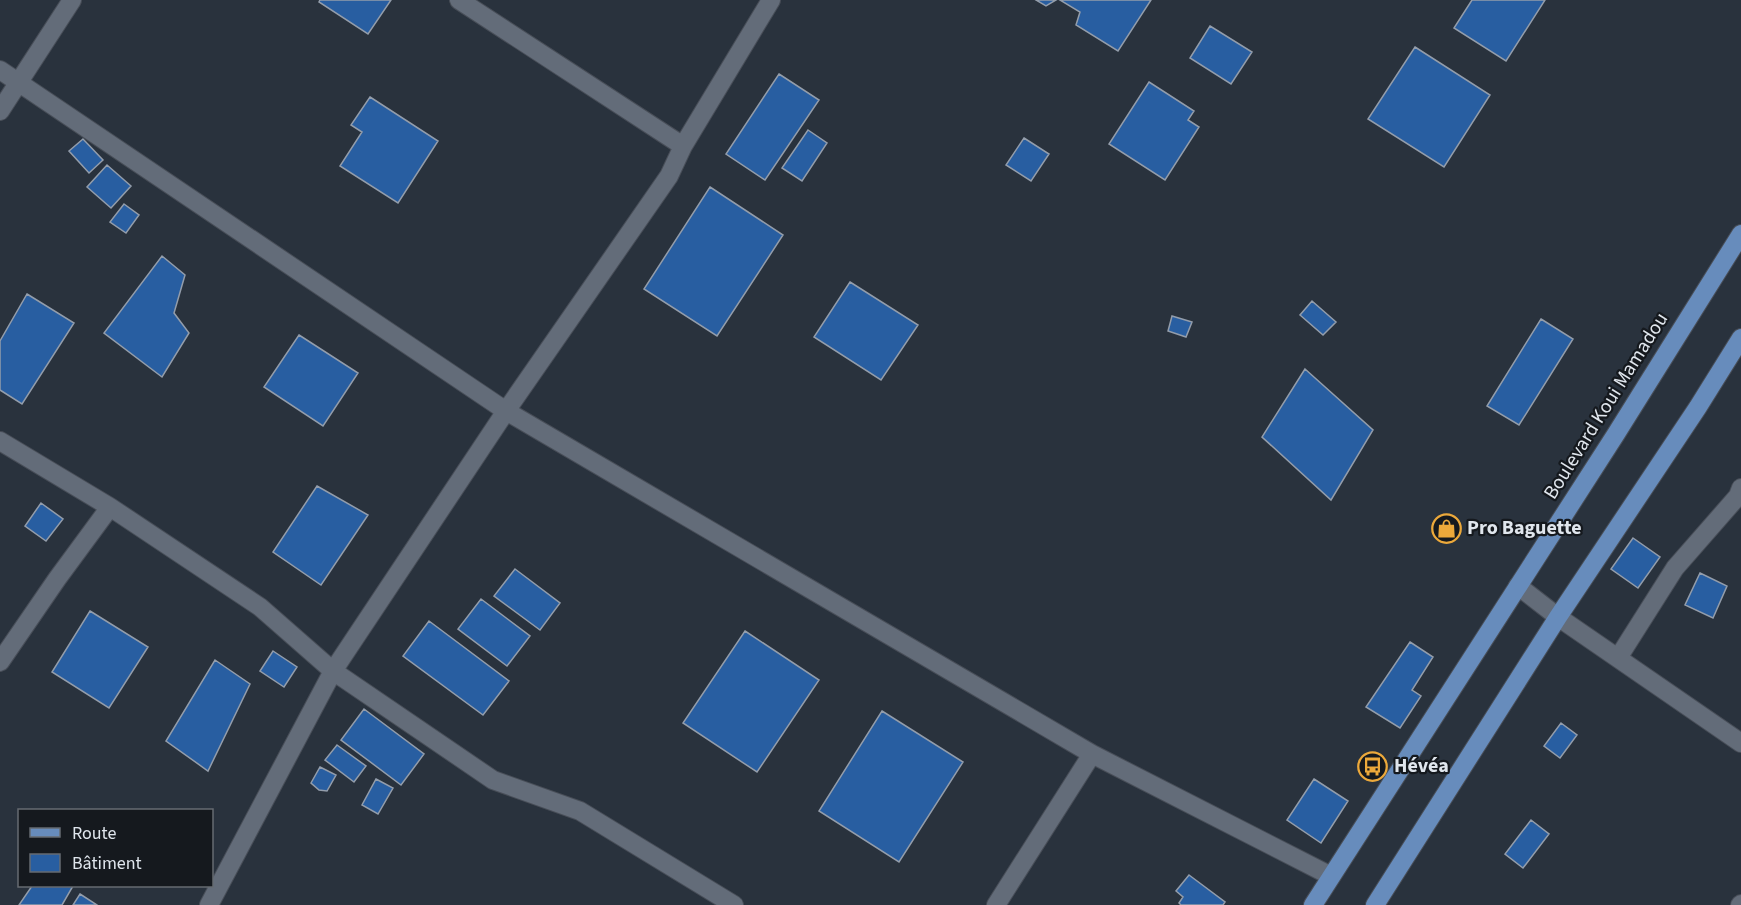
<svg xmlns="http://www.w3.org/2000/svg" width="1741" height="905" viewBox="0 0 1741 905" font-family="'Source Sans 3',sans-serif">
  <rect width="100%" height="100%" fill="#29323d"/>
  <path fill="#285ea1" stroke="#939dab" stroke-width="1.5" d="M320,0H391L368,34L319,2Z
    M1036,0H1056L1046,6Z
    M1060,0H1151L1118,51L1076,25L1080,12Z
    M1472,0H1545L1506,61L1454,28Z
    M1210,26L1252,52L1231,84L1190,58Z
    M1415,47L1490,95L1444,167L1368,119Z
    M779,74L819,100L765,180L726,154Z
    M1149,82L1194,111L1188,120L1199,127L1165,180L1109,144Z
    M370,97L438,141L398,203L340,166L362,132L351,125Z
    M808,130L827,143L802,181L782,168Z
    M1024,138L1049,154L1031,181L1006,165Z
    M83,139L103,160L89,173L69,151Z
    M107,165L131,186L111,208L87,187Z
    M710,187L783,235L717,336L644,289Z
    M124,204L139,215L126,233L110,222Z
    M162,256L185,275L174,313L189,333L162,377L104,333Z
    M850,282L918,325L881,380L814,337Z
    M27,294L74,323L22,404L0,390V341Z
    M1312,301L1336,322L1323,335L1300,315Z
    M1172,316L1192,322L1186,337L1168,331Z
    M1541,319L1573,339L1519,425L1487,406Z
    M299,335L358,373L323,426L264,387Z
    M1305,369L1373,430L1331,500L1262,437Z
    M317,486L368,515L321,585L273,552Z
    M41,503L63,519L46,541L25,526Z
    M1633,538L1660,557L1638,588L1611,569Z
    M515,569L560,603L540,630L494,596Z
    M1700,573L1727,586L1713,618L1685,605Z
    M481,599L530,636L507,666L458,629Z
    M90,611L148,647L109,708L52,672Z
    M429,621L509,681L483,715L403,656Z
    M745,631L819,680L757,772L683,723Z
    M1410,642L1433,657L1412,690L1421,696L1400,728L1366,707Z
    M273,651L297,667L284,687L260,671Z
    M215,660L250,684L208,771L166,741Z
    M364,709L424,754L401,785L341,740Z
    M882,711L963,762L899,862L819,811Z
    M1561,723L1577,735L1560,758L1544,746Z
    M337,745L366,766L354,782L325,760Z
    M320,767L336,775L327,791L319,790L311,783Z
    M376,779L393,788L378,814L362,805Z
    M1314,779L1348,801L1321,843L1287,820Z
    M1531,820L1549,834L1523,868L1505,854Z
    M1189,875L1225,902L1223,905H1181L1179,903L1183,897L1176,891Z
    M32,886H73L62,905H19Z
    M80,894L97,905H73Z"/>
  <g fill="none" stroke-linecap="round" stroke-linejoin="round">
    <defs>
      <path id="street" d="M459,0L683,146
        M0,70L506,411L1092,754L1331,876
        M0,111L72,0
        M0,441L110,507L260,607L333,671L506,411L669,176L683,146L771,0
        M1518,586L1558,617L1741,743
        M1618,658L1675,568L1738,496L1741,488
        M0,662L57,579L110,507
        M209,905L333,671L493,780L580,811L734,905
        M996,905L1092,754
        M1740,905L1741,904"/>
      <path id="primary" d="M1313,905L1616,434L1741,234
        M1375,905L1558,617L1698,407L1741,338"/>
    </defs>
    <use href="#street" stroke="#484e58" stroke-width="20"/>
    <use href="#primary" stroke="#484e58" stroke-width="20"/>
    <use href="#street" stroke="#636c79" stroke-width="18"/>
    <use href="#primary" stroke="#678cbc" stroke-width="18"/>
  </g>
  <defs>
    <symbol id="shop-ring" viewBox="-11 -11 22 22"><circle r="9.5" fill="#15191e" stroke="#eca93b" stroke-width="1.5"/><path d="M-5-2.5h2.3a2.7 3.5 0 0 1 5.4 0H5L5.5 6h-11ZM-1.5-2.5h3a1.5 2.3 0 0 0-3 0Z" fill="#eca93b"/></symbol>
    <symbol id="bus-ring" viewBox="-11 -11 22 22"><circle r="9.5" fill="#15191e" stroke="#eca93b" stroke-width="1.5"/><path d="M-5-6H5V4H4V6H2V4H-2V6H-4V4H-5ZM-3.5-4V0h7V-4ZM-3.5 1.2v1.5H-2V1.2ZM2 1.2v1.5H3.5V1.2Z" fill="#eca93b"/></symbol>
  </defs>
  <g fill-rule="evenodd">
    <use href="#shop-ring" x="1430" y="512" width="33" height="33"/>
    <use href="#bus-ring" x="1356" y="750" width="33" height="33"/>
  </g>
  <g text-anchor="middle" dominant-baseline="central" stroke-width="4.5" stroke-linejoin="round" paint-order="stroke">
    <g font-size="20" fill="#e0e6ed" stroke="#15191e">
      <text transform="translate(1606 406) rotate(-58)">Boulevard Koui Mamadou</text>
    </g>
    <g font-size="20" font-weight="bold" fill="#e0e6ed" stroke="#15191e" text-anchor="start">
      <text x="1467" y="528">Pro Baguette</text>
      <text x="1394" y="766">Hévéa</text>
    </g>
  </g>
  <rect x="18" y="809" width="195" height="78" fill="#15191e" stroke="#666b71" stroke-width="1.5"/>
  <rect x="30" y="828" width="30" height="9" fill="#678cbc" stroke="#666b71" stroke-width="1.5"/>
  <text x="72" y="839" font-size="18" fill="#e0e6ed">Route</text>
  <rect x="30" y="854" width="30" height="18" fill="#285ea1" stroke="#666b71" stroke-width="1.5"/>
  <text x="72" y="869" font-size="18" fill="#e0e6ed">Bâtiment</text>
</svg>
